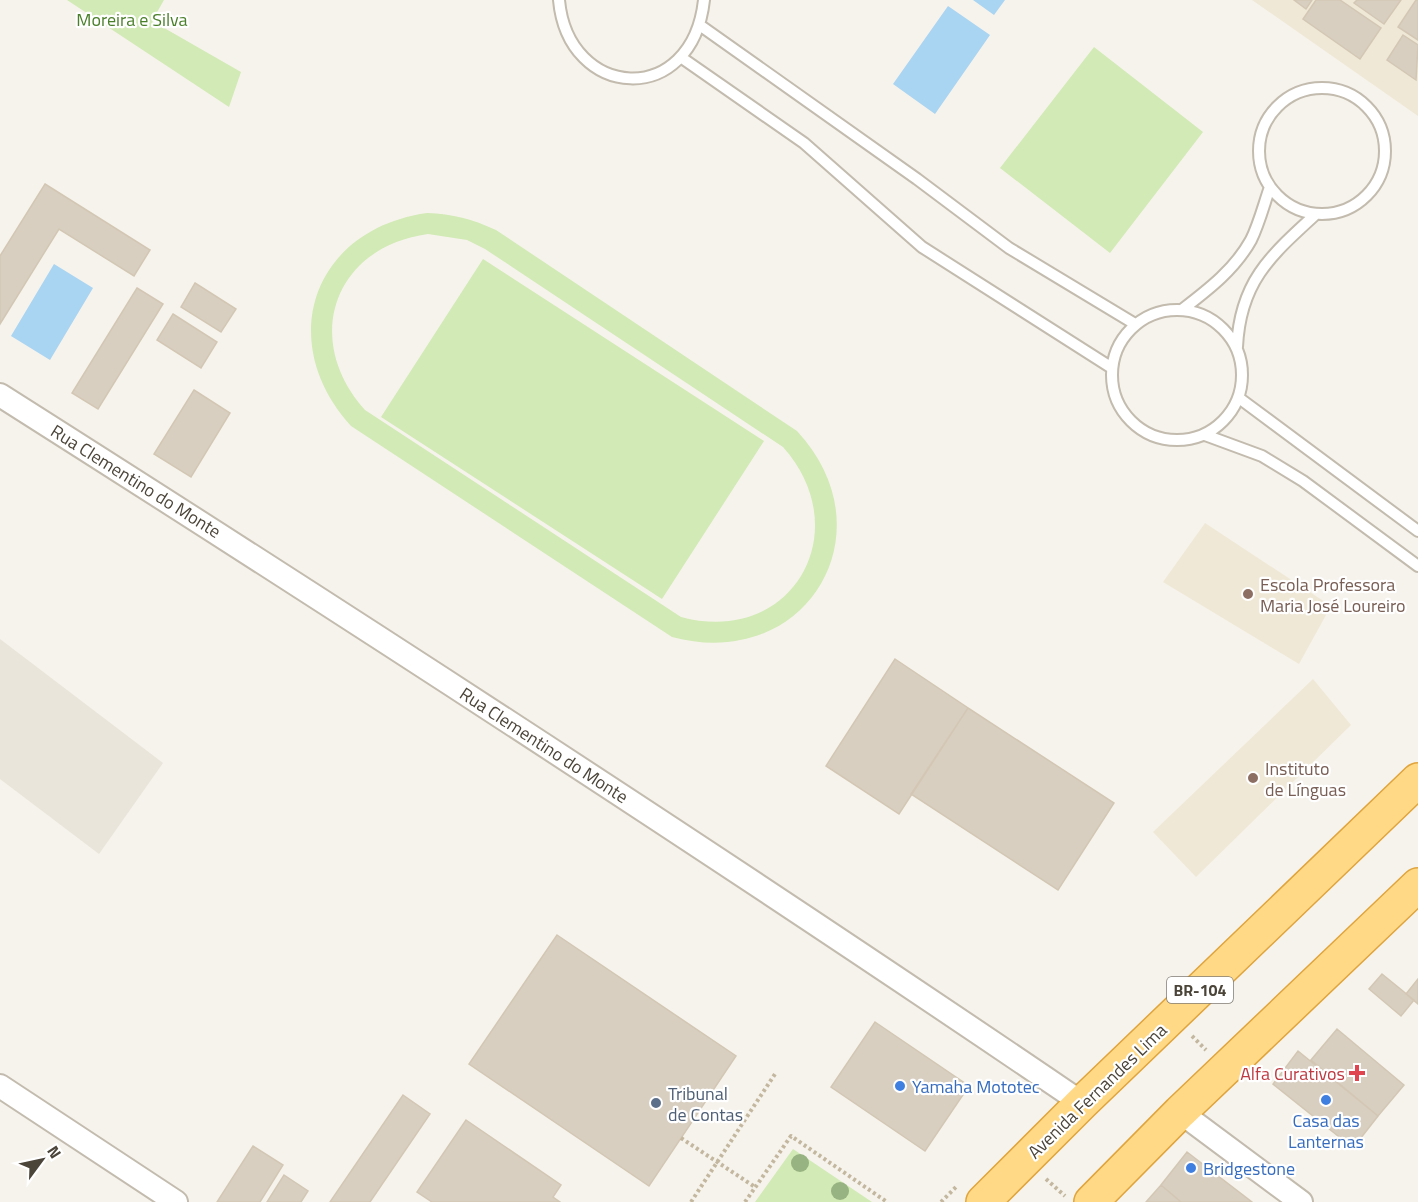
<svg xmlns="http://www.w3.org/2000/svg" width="1418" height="1202" viewBox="0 0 1418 1202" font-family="'Titillium Web',sans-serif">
  <rect width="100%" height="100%" fill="#f6f3ec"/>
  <path fill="#eae5da" d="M0,639L163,763L99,854L0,779Z"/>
  <path fill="#efe8d6" d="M1252,0H1418V116Z
    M1205,523L1331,606L1299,664L1163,582Z
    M1313,679L1351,725L1196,877L1153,832Z"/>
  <path fill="#d2eab5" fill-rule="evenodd" d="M67,0H164L152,21L241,72L229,107Z
    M1094,47L1203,132L1110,253L1000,168Z
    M427,213C453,214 472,219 496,230L797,431C891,532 806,673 672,637L351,426C274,341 313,229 427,213ZM428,234L467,240L485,249L783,447C858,531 792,647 681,617L365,410C302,340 333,247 428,234Z
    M483,259L764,441L662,599L381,417Z
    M793,1149L872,1202H755Z"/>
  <path fill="#a9d4f2" d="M973,0H1005L994,15Z
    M948,6L990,35L935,114L893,84Z
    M54,264L93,288L50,360L11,336Z"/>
  <path fill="#d8cfc1" stroke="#d3c7b4" stroke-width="1.5" d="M1294,0H1312L1306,9Z
    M1316,0H1340L1381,28L1360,59L1303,19Z
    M1357,0H1401L1384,24L1354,3Z
    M1416,0H1418V40L1398,27Z
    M1403,35L1418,45L1416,80L1387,60Z
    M45,184L150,250L134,276L59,229L0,324V256Z
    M195,283L236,309L221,332L181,307Z
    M137,288L163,304L98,409L72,393Z
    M173,314L217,342L201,368L157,340Z
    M194,390L230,413L191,477L154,454Z
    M895,659L968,708L899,814L826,766Z
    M968,708L1114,803L1058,890L911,794Z
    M557,935L736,1056L649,1186L469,1064Z
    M1382,974L1414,1000L1401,1016L1369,989Z
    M1418,979V1004L1406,994Z
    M875,1022L969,1086L925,1151L831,1087Z
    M1337,1029L1404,1085L1378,1116L1311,1060Z
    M1298,1051L1378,1116L1353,1148L1273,1084Z
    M403,1095L430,1114L370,1202H330Z
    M466,1120L561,1185L553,1197L560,1202H432L417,1192Z
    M253,1146L283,1165L260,1202H217Z
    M1187,1152L1252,1202H1181L1161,1185Z
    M284,1175L308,1191L301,1202H267Z
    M1161,1185L1181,1202H1146Z"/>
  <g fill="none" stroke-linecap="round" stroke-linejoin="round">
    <defs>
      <path id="service" d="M559,0C568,100 692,109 704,0
        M701,26L917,179L1009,248L1135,324
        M682,58L804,143L922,247L1112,368
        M1259 151a63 63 0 1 1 126 0a63 63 0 1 1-126 0Z
        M1183,309C1209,289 1235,269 1251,240C1259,224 1264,204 1270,187
        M1112 375a65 65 0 1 1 130 0a65 65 0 1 1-130 0Z
        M1237,347C1240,282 1270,256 1316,214
        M1239,398L1418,531
        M1205,435L1262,456L1303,481L1418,566"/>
      <path id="minor" d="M0,395C364,626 726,861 1082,1103
        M0,1086L176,1202
        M1180,1112L1301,1202"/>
      <path id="trunk" d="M983,1202L1082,1103L1418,780
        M1091,1202L1180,1112L1418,885"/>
    </defs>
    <use href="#service" stroke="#c2bbae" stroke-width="14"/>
    <use href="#minor" stroke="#c2bbae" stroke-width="26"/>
    <use href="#trunk" stroke="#e0a43c" stroke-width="36"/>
    <path stroke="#c4b79f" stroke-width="4" stroke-dasharray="3 3" stroke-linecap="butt" d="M1192,1036L1206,1050
      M681,1138L755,1187
      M1046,1179L1065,1196
      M691,1202L775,1074
      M745,1202L791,1136L887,1202
      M941,1202L957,1186"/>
    <use href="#service" stroke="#fff" stroke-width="10"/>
    <use href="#minor" stroke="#fff" stroke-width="22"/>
    <use href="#trunk" stroke="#ffd985" stroke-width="33"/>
  </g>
  <g fill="#97b381">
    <circle cx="800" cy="1163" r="9"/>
    <circle cx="840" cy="1191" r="9"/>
  </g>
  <g fill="#8d6e63" stroke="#fff" stroke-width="2">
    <circle cx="1248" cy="594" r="6"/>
    <circle cx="1253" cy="778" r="6"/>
  </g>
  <path fill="#e0444e" stroke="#fff" stroke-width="2" d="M1354 1064h6v6h6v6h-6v6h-6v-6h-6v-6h6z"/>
  <g fill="#3f7fe0" stroke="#fff" stroke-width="2">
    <circle cx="900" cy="1086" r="6"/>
    <circle cx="1326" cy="1100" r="6"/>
    <circle cx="1191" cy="1168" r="6"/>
  </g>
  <circle fill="#5c6f8a" stroke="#fff" stroke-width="2" cx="656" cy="1103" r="6"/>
  <g text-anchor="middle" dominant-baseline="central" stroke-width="4.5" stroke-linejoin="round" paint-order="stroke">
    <rect fill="#fff" stroke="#817c74" stroke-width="1.5" x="1167" y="977" width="66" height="26" rx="4.5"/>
    <g font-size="16" font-weight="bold" fill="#4b4439">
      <text x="1200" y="990">BR-104</text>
    </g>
    <g font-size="18" fill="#4a7f2a" stroke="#fff">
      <text x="132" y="19">Moreira e Silva</text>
    </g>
    <g font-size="18" fill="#4b4439" stroke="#fff">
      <text transform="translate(136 481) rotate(32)">Rua Clementino do Monte</text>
      <text transform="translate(544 745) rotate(33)">Rua Clementino do Monte</text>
      <text transform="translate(1097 1091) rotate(-44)">Avenida Fernandes Lima</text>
    </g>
    <g font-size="18" fill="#785e54" stroke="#fff" text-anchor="start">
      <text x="1260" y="584">Escola Professora<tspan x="1260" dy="21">Maria José Loureiro</tspan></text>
      <text x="1265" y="768">Instituto<tspan x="1265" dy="21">de Línguas</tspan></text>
    </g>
    <g font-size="18" fill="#be3a42" stroke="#fff" text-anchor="end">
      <text x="1345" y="1073">Alfa Curativos</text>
    </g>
    <g font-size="18" fill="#366cbe" stroke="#fff" text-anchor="start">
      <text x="912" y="1086">Yamaha Mototec</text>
      <text x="1326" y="1120" text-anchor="middle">Casa das<tspan x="1326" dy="21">Lanternas</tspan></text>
      <text x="1203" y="1168">Bridgestone</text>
    </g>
    <g font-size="18" fill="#4e5e75" stroke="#fff" text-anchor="start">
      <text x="668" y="1093">Tribunal<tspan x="668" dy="21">de Contas</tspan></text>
    </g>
  </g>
  <g transform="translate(42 1160) rotate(57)" stroke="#ffffff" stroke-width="4.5" paint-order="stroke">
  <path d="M0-4.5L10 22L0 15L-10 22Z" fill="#4b4439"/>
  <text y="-9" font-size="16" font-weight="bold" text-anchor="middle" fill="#4b4439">N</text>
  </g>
</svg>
